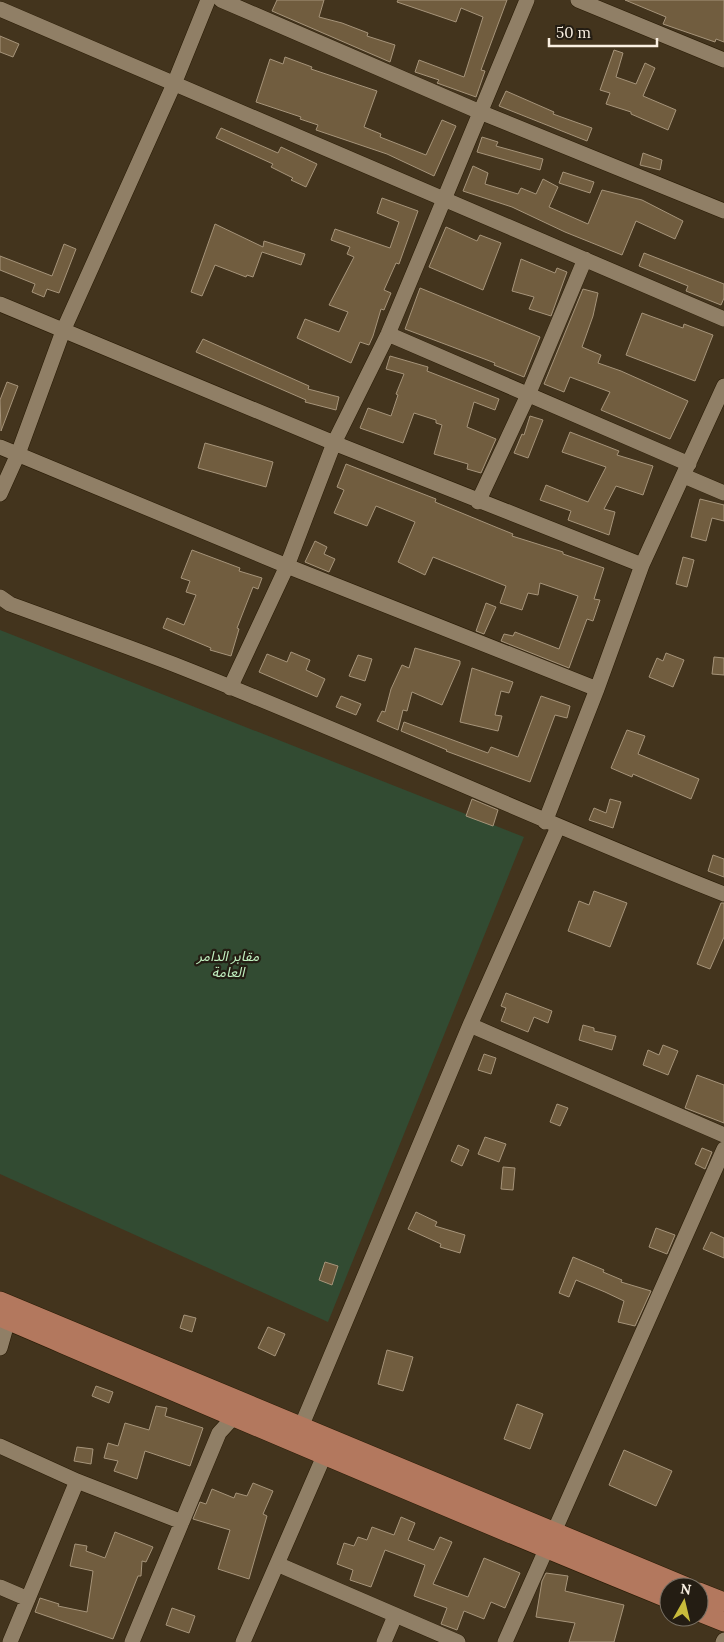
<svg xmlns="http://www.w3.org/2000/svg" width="724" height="1642" viewBox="0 0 724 1642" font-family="Lora,'Noto Sans Arabic',serif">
  <rect width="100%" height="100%" fill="#43341d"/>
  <path fill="#324b32" d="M0,630L524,837L328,1322L0,1174Z"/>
  <path fill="#715d3f" stroke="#a6947a" d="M277,0H324L319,17L342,23L368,33L367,36L395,45L390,62L272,11Z
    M398,0H507L481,70L485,71L476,97L437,83L439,80L415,72L419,60L464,77L483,17L461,8L456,22L397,2Z
    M625,0H724V42L716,39L715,42L663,24L666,17Z
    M0,36L19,44L13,57L0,52Z
    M614,50L623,53L616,77L636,84L645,63L655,68L643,96L676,110L668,130L631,114V112L606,104L610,93L600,90Z
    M285,57L312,67L311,69L377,91L364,127L381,134L380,137L426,155L442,120L456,126L434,176L387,154L316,130L318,125L300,119L301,117L256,102L270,59L283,64Z
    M506,91L554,112L553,114L592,128L587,141L499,106Z
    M221,128L278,153L281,147L317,164L306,187L291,180L293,178L271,167L273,164L216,138Z
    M482,137L498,142L496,146L543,159L540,170L477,152Z
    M643,153L662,160L660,170L640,165Z
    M473,166L488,173L485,184L518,194L521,188L536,194L543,179L558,187L549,207L588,224L602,190L642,200L683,221L675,239L636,221L622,255L565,232L512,207L463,191Z
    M563,172L594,182L590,193L559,183Z
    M382,198L418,211L399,264L396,263L384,290L391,293L384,310L381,309L373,336L369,345L360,342L351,363L297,338L305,319L339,332L348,312L329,305L354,257L347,254L350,247L331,240L335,229L390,248L399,222L377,213Z
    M215,224L263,247L264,241L305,254L301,265L262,252L253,277L247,275L246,277L215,265L202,296L191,292Z
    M446,227L477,241L480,235L501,243L483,290L429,267Z
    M64,244L76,249L59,293L47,289L44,297L32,292L35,284L0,270V256L52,276Z
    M644,253L724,284V298L721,305L686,291L688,286L639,266Z
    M521,259L555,273L557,268L567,272L551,316L529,309L534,297L512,291Z
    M420,288L540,337L524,377L494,365L495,363L405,329Z
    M583,289L598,293L593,316L582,347L601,355L598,363L621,371L688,401L670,439L601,410L610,392L570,377L564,392L544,384Z
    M642,313L683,328L684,324L713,335L695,381L626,355Z
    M203,339L309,386L308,389L339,397L336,410L305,402L306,400L196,352Z
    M390,356L428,367L427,371L499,399L495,410L474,402L467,427L496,439L481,473L467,469L468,464L434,454L442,425L436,423V420L414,413L403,443L360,428L368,408L391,416L398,395L396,394L404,374L386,369Z
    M7,382L18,386L1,431L0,400Z
    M530,416L543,420L528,458L514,453L522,434L524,435Z
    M570,432L619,451L617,455L653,466L643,495L616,486L604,509L615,512L609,535L568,520L571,511L540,500L546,485L588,502L606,467L562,452Z
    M205,443L273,462L266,487L198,468Z
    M346,464L436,499L435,502L498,528L513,534L512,536L563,552V554L604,568L594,599L600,600L593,621L587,619L569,668L501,641L504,634L513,636L515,632L559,649L578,596L540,583L538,595L528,593L522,610L500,603L506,586L433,557L425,575L398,562L415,522L376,506L367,526L334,513L344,490L337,487Z
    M700,499L724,505V521L712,518L706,541L691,537Z
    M315,541L327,547L324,554L335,559L329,572L305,562Z
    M192,550L240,568L239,571L262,578L258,589L253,587L237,628L239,629L231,656L210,650L211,648L163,628L167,618L184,625L196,595L186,592L190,581L181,578Z
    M683,557L694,560L687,587L676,584Z
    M486,603L496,607L484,634L476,631Z
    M415,648L460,661V664L442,705L412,692L407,711L403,710L398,730L377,721L382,711L385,712L391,689L402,665L409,668Z
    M291,652L310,660L306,670L325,679L317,697L259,672L267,654L287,662Z
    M666,653L684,660L673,687L649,677L657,658L663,661Z
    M358,655L372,659L365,681L349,676Z
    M714,657L724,658V675L712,674Z
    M472,668L513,682L509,693L501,691L495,715L502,716L498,731L460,722Z
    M341,696L361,704L356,715L336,707Z
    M541,696L570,706L567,718L555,715L530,782L446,751L447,750L401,731L404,722L488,753L491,747L518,757Z
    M627,730L645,736L638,754L699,779L691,799L633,774L632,777L611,768Z
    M472,799L498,810L493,826L466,816Z
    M610,799L621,802L613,828L589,820L594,808L606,813Z
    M713,855L724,859V877L708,871Z
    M594,891L627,903L610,947L568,931L579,901L589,905Z
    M721,903H724V937L710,969L697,964Z
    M506,993L552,1011L548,1023L534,1017L528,1032L501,1021L506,1008L501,1006Z
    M583,1025L594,1028V1031L616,1036L612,1050L579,1040Z
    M663,1045L678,1051L668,1075L643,1065L648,1050L659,1055Z
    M484,1054L496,1058L491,1074L478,1070Z
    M697,1075L724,1085V1123L685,1108Z
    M557,1104L568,1108L560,1126L550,1122Z
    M485,1137L506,1144L499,1162L478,1154Z
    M458,1145L469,1150L462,1166L451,1161Z
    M702,1148L712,1152L705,1169L695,1164Z
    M503,1167L515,1168L513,1190L501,1189Z
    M416,1212L437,1222L435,1226L465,1235L460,1253L440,1247L441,1244L408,1229Z
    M656,1228L675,1235L667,1254L649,1247Z
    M711,1232L724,1238V1258L703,1249Z
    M573,1257L604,1270L603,1272L622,1280L621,1282L651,1291L635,1326L618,1322L624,1301L605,1292L576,1280L569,1297L559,1293Z
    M325,1262L338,1266L332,1285L319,1280Z
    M184,1315L196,1318L192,1332L180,1328Z
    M268,1327L285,1334L275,1356L258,1348Z
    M387,1350L413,1357L403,1391L378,1384Z
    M96,1386L113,1392L109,1403L92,1396Z
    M517,1404L543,1414L530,1449L504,1439Z
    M156,1406L167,1408L165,1416L203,1428L190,1466L145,1451L137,1479L114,1471L118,1461L104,1458L108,1443L118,1446L125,1423L149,1430Z
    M77,1447L93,1449L91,1464L74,1461Z
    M624,1450L672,1471L656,1506L609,1485Z
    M253,1483L273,1491L263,1514L267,1516L249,1579L218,1569L230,1530L193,1519L200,1502L206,1504L212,1489L234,1498L236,1493L247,1496Z
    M401,1517L415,1523L408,1540L434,1550L440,1537L452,1542L433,1584L468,1597L484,1558L520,1573L505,1608L491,1602L484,1619L464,1611L457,1630L441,1624L447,1608L414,1596L425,1565L385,1550L371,1587L350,1580L353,1570L337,1564L344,1543L354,1546L358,1537L367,1540L372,1527L394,1535Z
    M115,1532L153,1547L146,1562L142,1561L141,1576H138L113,1639L35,1612L40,1598L59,1604L58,1606L87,1612L93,1571L70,1566L75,1544L87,1546L86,1551L105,1558Z
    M546,1573L568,1576L565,1591L624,1605L614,1642H569L575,1623L536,1617L542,1581Z
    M172,1608L195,1616L189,1633L166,1625Z"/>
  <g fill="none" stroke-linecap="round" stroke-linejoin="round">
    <defs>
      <path id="minor" d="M221,0L480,112L724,211
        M578,0L724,60
        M0,9L724,319
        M0,304L334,443L642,565
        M388,334L689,464
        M0,447L287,566L597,689
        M684,476L724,493
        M0,494L18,454L63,331L174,84L208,0
        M478,502L528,395L585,259
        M0,597L10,604C64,624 119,643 173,664C359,737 539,821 724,894
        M230,688L287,566L334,443L388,334L527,0
        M545,822L597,689L642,565L724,386
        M470,1025L724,1135
        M0,1348L8,1320
        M301,1427L470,1025L558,827
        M0,1446L77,1481L182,1522
        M277,1564L458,1642
        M0,1587L28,1599
        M10,1642L77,1481
        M132,1642L219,1433L230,1421L241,1413
        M243,1642L324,1456
        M384,1642L395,1616
        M505,1642L724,1149
        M723,1642L724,1640"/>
      <path id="major" d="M0,1301L687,1587
        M0,1317C222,1412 445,1508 669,1599
        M699,1592L724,1602
        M699,1612L724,1622"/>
    </defs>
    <use href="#minor" stroke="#291b05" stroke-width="16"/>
    <use href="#major" stroke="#291b05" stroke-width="20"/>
    <use href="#minor" stroke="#907f66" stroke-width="15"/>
    <use href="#major" stroke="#b3785e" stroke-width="19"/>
  </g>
  <g text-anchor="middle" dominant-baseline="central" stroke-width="4.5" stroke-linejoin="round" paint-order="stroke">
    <g font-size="14" font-style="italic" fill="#c2f1c1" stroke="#241d13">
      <text x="228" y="956">مقابر الدامر<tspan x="228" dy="16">العامة</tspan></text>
    </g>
  </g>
  <g transform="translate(684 1602) rotate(8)"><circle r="24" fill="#241d13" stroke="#797165"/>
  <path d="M0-4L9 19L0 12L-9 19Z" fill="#c8bb3b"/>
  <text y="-8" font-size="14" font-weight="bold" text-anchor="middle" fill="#f9efe1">N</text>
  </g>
  <path d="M549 38v8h108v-8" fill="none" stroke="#f9efe1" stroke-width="2.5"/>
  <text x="556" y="38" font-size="15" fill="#f9efe1" stroke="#241d13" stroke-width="4" paint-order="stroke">50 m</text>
</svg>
